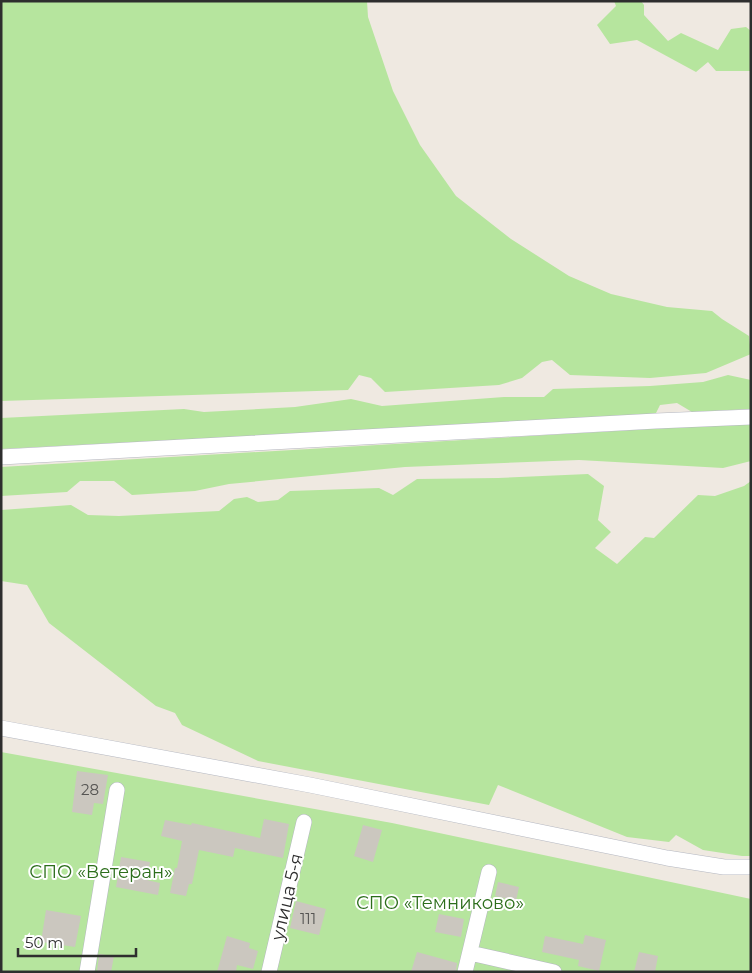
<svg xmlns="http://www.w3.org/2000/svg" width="752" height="973" viewBox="0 0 752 973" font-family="Montserrat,sans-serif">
  <rect width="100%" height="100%" fill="#efe9e1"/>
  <path fill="#b6e59e" d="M1,1H367L368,17L393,91L420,145L456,196L511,239L569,276L611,294L667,307L712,311L722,319L749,336L751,354L706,373L650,378L570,375L552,360L542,362L522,378L499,385L385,392L371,378L359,375L348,390L1,401Z
    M614,1H641L644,5V15L668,41L681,33L718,50L731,29L746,27L751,31V71H716L708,62L696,72L637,40L610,44L597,25L616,6Z
    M728,375L751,380V409L692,412L677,403L660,405L655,415L1,449V418L184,409L204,412L295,407L351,399L382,406L504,397H544L553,389L650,386L703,382Z
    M751,423V461L723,468L579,460L405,467L229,484L195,491L132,495L114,481H80L67,492L1,496V467Z
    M588,474L604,486L598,520L611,532L595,548L617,564L645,537L654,538L698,495L715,496L744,486L751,481V856H742L703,850L676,835L669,842L627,837L498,785L489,805L258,761L182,725L175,713L156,706L49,623L27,585L1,581V510L71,505L88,515L119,516L219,511L234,499L247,497L258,502L278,500L290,491L379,488L393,495L417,479L498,478Z
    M1,752L392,823L751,899V972H1Z"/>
  <path fill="#cbc7bf" d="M77,771L108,775L103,804L94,803L92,815L72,812Z
    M264,819L289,824L283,858L235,848L233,857L199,850L192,884H189L186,896L170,893L175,868H177L182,841L161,836L165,820L191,825L192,823L260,838Z
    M363,825L382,830L373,862L354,856Z
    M121,857L150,862L147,880L160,883L158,895L116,887Z
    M498,882L519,887L516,901L495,896Z
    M296,901L326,909L319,935L290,928Z
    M46,910L81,916L75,947L41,942Z
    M439,914L464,919L461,937L435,932Z
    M585,935L606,940L599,971L578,966L579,960L542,952L545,936L583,944Z
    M227,936L250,943L249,948L258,951L253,969L237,965L236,972H217Z
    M417,952L457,963L456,972H411Z
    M639,952L658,956L655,972H634Z
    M99,954L114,956L111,972H97Z"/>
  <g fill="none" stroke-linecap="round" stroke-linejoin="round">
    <defs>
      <path id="minor" d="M1,457L656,421L751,417
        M1,728L310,785L667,858L724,867H751
        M470,953L554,972
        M87,972L117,790
        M269,972L304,822
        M465,972L489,872"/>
    </defs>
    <use href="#minor" stroke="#b4b7c1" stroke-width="16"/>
    <use href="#minor" stroke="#fff" stroke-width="15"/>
  </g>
  <g text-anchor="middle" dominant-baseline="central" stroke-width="4" stroke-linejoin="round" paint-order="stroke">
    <g font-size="15" fill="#555452">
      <text x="90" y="789">28</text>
      <text x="308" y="918">111</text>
    </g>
    <g font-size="18" fill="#2c6e1b" stroke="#fff">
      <text x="101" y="872">СПО «Ветеран»</text>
      <text x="440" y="903">СПО «Темниково»</text>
    </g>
    <g font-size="18" fill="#2e2e2e" stroke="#fff">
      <text transform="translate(287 897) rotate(-77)">улица 5-я</text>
    </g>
  </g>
  <rect width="752" height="973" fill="none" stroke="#2e2e2e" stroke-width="5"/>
  <path d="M18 948v8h118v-8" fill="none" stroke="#2e2e2e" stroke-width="2.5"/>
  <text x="25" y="948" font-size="15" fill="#2e2e2e" stroke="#ffffff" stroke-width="4" paint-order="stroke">50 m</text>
</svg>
